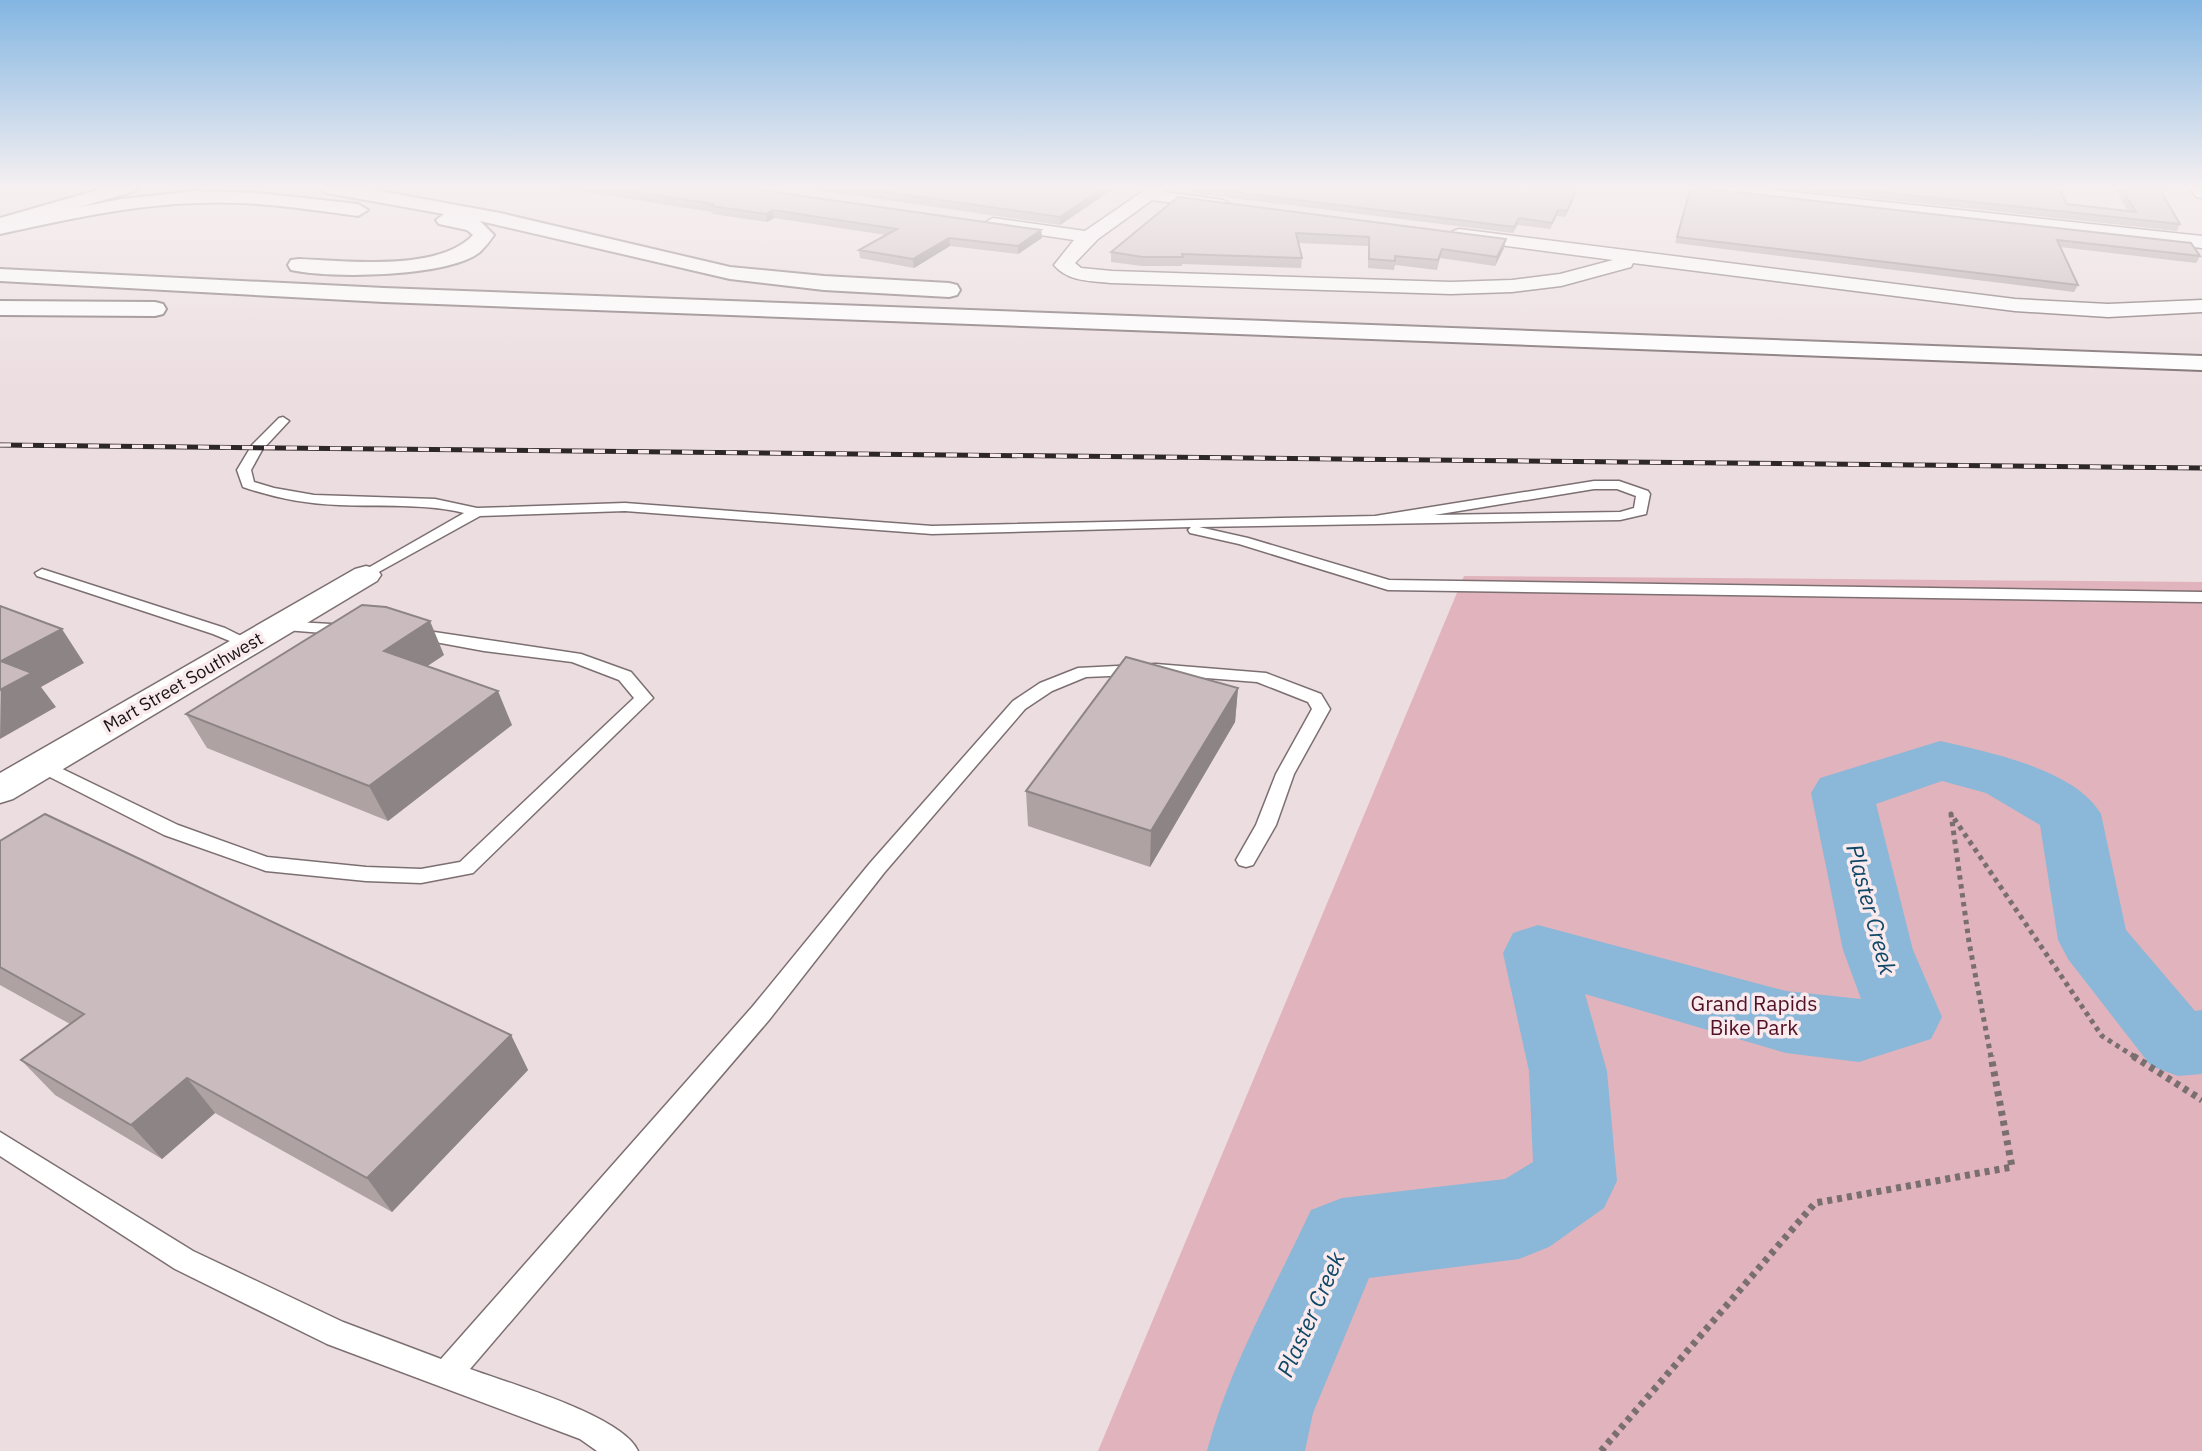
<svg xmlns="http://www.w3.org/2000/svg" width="2202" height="1451" viewBox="0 0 2202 1451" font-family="'IBM Plex Sans',sans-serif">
  <rect width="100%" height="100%" fill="#ecdde0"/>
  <path fill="#e1b3bc" d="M1464,576L2202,582V1451H1098Z"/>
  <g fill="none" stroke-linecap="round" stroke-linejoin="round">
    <path fill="#8bb8d8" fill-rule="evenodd" d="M1940,741C1988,752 2075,769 2101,814L2126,930L2195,1011L2202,1010V1074L2178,1076L2151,1066L2068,959L2058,940L2040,825L1986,793L1942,781L1876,804L1913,950L1942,1017L1931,1039L1859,1062L1786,1053L1585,994L1607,1071L1617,1181L1604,1208L1549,1247L1519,1259L1369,1278L1313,1413L1305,1451H1207C1229,1367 1274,1289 1311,1210L1342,1198L1505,1179L1533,1162L1529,1071L1503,953L1513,933L1538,925L1786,991L1861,999L1843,950L1811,793L1820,778Z"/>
    <defs>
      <path id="service" d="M283,417L289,421L262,450L251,470L254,482L274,488L314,495L435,499L477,508L625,503L932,526L1375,516L1594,481H1619L1648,491L1650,494L1646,514L1620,520L1199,527L1248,538L1389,580L2202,592V602L1388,590L1239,544L1190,533L1188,530L1191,527L932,534L625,511L480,516L366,579L361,578L359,575L361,572L464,513C424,503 381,507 339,505C306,504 275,498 243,487L237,470L252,445L279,418ZM1594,489H1617L1636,496L1634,508L1620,512L1434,515Z
        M42,569L225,628L257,644L249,649L213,634L37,576L35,573Z
        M279,621L348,625L356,630L348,635L273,629L271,626L273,623Z
        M414,629L581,654L631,672L653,698L473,873L421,883L366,881L266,871L164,835L36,770L33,766L36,762H48L178,825L267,857L366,867L421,869L460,862L634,698L619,680L572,662L484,651L408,637L406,634Z
        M1156,664L1266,673L1321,694L1330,709L1294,774L1276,825L1253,865L1246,867L1239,865L1236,860L1256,825L1276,774L1312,709L1308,702L1257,682L1156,674L1086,677L1052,691L1025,709L884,873L769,1020L470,1369C508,1383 623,1416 638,1451H597L580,1439L327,1344L175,1269L0,1156V1132L193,1251L343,1322L441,1359L753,1006L870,863L1013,701L1040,683L1078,668Z"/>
      <path id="minor" d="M1149,187H1168L1164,192L1223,200L1232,205L1223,210L1152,200L1098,239L1075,263L1081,268L1112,271L1451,282L1512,280L1560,274L1613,260L1453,239L1450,235L1453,231L1459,229L2015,299L2108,304L2202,300V312L2108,317L2015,311L1633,263L1631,267L1561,286L1512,292L1451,294L1112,283C1092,281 1068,282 1054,265L1074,240L993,228L984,223L993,218L1085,231Z
        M1689,187H1745L2202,236V248L1697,192Z
        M2190,187H2202V198L2196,197Z
        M366,566L377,569L381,575L377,581L13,799L0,803V773L355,569Z"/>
      <path id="primary" d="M108,187H138L135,191L0,230V218Z"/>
      <path id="motorway" d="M318,187H358L500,213L730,267L824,276L949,283L957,285L960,290L957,295L949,297L824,290L730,279L480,221L494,235C490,241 485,247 480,252C449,277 330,279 291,270L288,265L291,260L299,259C345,261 439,272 473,235L467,230L439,224L436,220L444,214L327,193Z
        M197,191L258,193L358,204L368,210L358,216C305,209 251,200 197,203C130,205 65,220 0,234V222L122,199Z
        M0,269L384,288L2202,356V370L384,302L0,281Z
        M0,301L155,302L163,304L166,309L163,314L155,316L0,315Z"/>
    </defs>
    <use href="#service" stroke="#7c6f71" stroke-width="3"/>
    <use href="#minor" stroke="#7c6f71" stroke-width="3"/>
    <use href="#primary" stroke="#7c6f71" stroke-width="4"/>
    <use href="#motorway" stroke="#7c6f71" stroke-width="4"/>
    <path stroke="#796f71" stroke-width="5" stroke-dasharray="4.5 4.5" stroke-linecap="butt" d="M1991,1057L1969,942L1951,814L2102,1036L2135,1057"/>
    <path stroke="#796f71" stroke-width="7" stroke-dasharray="5 5" stroke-linecap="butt" d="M2133,1056L2202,1100
      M1601,1451L1815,1203L2012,1167L1991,1056"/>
    <use href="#service" fill="#fff" fill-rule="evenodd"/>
    <use href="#minor" fill="#fff" fill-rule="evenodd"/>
    <use href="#primary" fill="#fff" fill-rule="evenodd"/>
    <use href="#motorway" fill="#fff" fill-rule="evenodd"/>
    <defs>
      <path id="rail" d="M0,445L2202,468"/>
    </defs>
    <use href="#rail" stroke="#2e2729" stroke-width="5"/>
    <use href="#rail" stroke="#f9eaed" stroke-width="3.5" stroke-dasharray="11" stroke-linecap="butt"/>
  </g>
  <path fill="#aea2a3" d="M543,187H739L1041,230L1042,238L1018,254L950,246L914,268L860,258L859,250L886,235L774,218L767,222L712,214V212L573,190L569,192Z
    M796,187H1116L1060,225Z
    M1194,187H1579L1565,217L1557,216L1550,229L1518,225L1513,233L1193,193Z
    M1691,187L1698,189L2200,256L2196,263L2060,247L2078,285L2074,292L1675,243Z
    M1771,187H2058L2067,204L2128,211L2114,187H2166L2164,191L2159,190L2180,224L2177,231Z
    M1178,197L1504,248L1495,266L1440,258L1437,270L1395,265L1394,270L1368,268V246L1298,243L1302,258L1301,268L1182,264V266H1142L1111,262V252Z
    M444,655L427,666L512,725L388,821L207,748L186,714Z
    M1238,688L1235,722L1150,867L1028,826L1026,791Z
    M0,841L511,1035L528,1070L392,1212L215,1113L162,1159L55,1095L21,1060L70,1024L0,985Z"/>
  <path fill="#8d8485" d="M568,187H572L573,190L569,192Z
    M1105,187H1116L1060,225V217Z
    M1578,187H1579L1565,217L1567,211Z
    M773,210L774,218L767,222L766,214Z
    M1041,230L1042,238L1018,254V246Z
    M949,238L950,246L914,268L913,259Z
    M1506,239L1504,248L1495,266L1497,257Z
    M430,621L444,655L399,685L384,651Z
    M62,629L84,663L41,687L56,707L0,739L1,661Z
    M1238,688L1235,722L1150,867L1151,831Z
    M498,691L512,725L388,821L369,786Z
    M511,1035L528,1070L392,1212L367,1178Z
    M187,1078L215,1113L162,1159L131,1125Z"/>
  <path fill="#cabcbe" stroke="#8d8485" stroke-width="2" d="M602,187H739L1041,230L1018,246L949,238L913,259L859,250L897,229L773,210L766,214L711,206L713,204Z
    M849,187H1105L1060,217Z
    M1194,187H1578L1567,211L1558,210L1552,223L1519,218L1514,227Z
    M1691,187L2191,243L2200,256L2057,240L2078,285L1677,237Z
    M1832,187H2058L2067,204L2136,212L2121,187H2158L2180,224Z
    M1178,197L1506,239L1497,257L1442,249L1438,260L1395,256V261L1369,259V237L1296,233L1302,258L1182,254L1183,257H1142L1111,252Z
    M362,605L386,607L430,621L384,651L498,691L369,786L186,714Z
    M0,606L62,629L1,661L32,673L0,690Z
    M1126,657L1238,688L1151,831L1026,791Z
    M45,814L511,1035L367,1178L187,1078L131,1125L21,1060L84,1014L0,967V841Z"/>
  <linearGradient id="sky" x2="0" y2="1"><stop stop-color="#83b6e2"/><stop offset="0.48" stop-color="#f6f0f1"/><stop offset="1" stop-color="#f6f0f1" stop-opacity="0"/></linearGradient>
  <rect width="2202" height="390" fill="url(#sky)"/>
  <g text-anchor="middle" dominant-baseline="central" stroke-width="7" stroke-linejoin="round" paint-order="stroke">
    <g font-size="18" fill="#161112" stroke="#f9eaed">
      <text transform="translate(183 682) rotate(-30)">Mart Street Southwest</text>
    </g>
    <g font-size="21" fill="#521127" stroke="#f9eaed">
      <text x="1754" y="1003">Grand Rapids<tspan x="1754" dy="24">Bike Park</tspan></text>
    </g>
    <g font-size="23" font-style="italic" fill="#0f4767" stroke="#f9eaed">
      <text transform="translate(1872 909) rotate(75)">Plaster Creek</text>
      <text transform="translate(1310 1314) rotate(-66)">Plaster Creek</text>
    </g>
  </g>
</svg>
